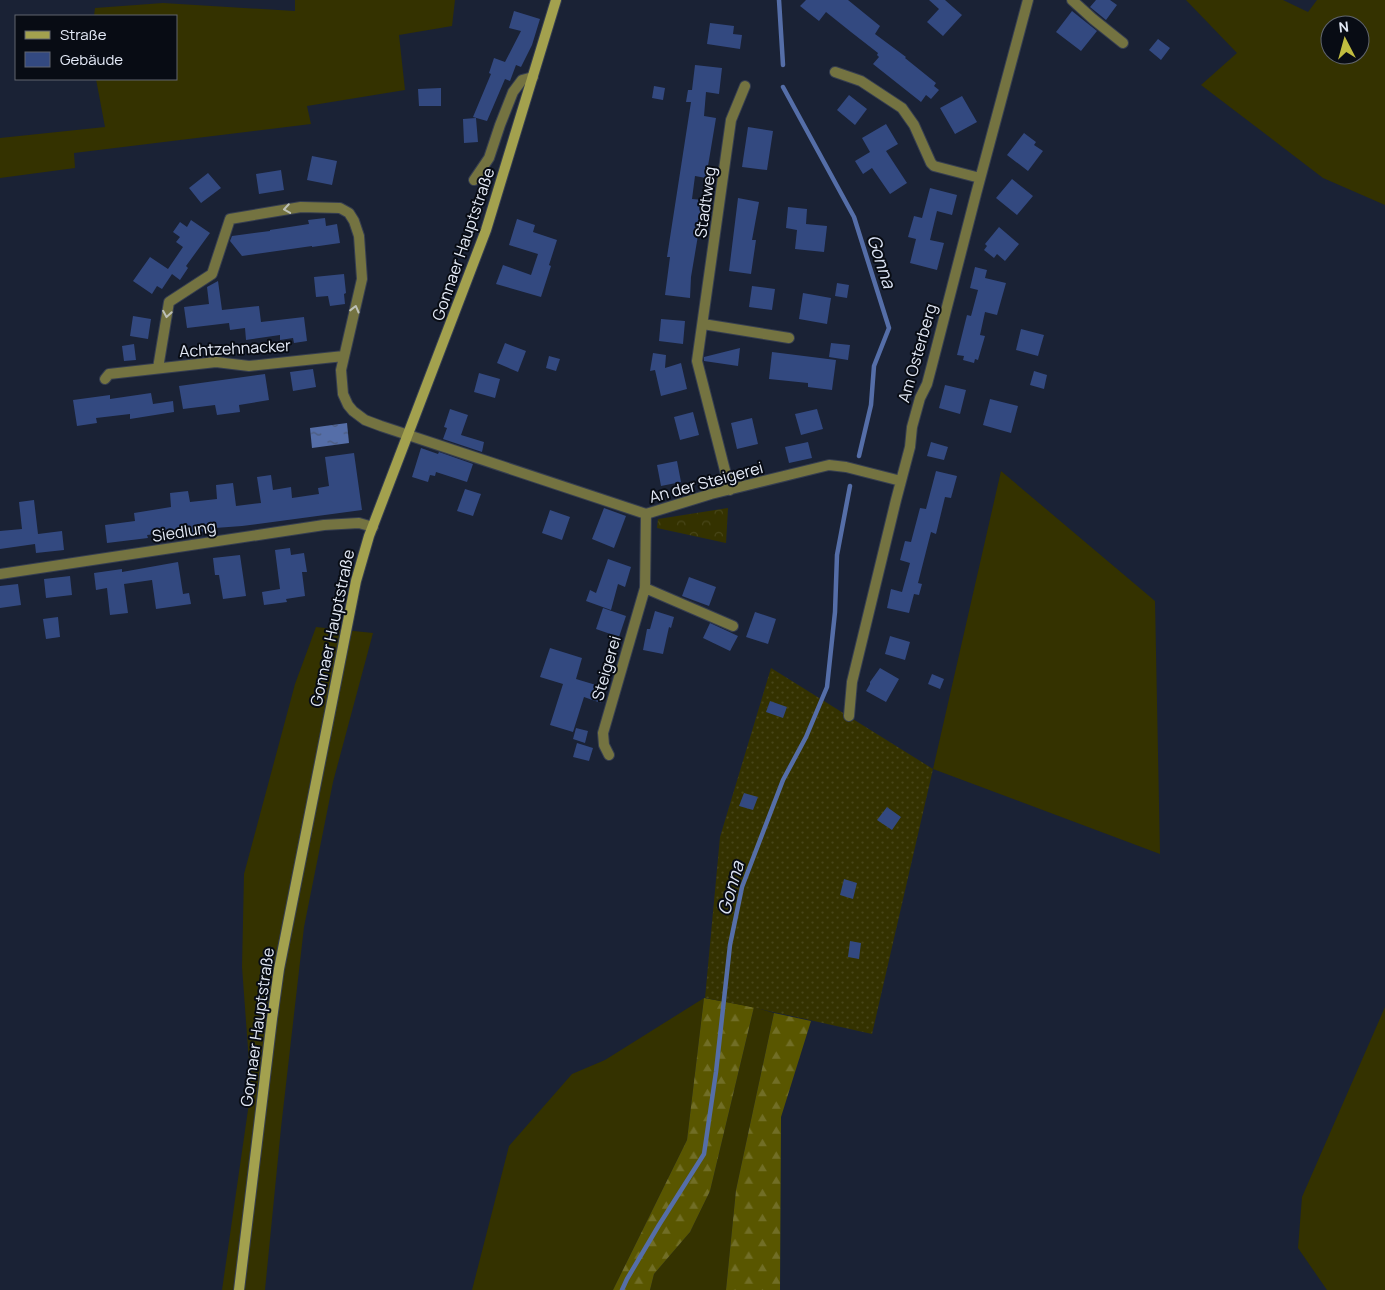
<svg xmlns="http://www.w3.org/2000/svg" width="1385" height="1290" viewBox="0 0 1385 1290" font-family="Manrope,sans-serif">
  <defs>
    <pattern id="forest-firs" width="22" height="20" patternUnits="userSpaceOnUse" patternTransform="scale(1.25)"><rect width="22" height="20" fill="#595600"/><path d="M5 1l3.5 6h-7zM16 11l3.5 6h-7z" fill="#716e26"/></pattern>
    <pattern id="park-crowns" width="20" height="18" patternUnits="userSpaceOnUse" patternTransform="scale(1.25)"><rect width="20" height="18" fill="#343200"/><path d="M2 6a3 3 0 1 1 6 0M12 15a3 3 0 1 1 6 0" fill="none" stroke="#484619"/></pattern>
    <pattern id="garden-dots" width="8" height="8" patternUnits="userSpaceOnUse" patternTransform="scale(1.25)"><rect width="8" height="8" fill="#343200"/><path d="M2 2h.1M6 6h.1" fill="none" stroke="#484619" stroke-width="1.8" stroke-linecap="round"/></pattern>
    <pattern id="water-ripples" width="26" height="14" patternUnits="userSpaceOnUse" patternTransform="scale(1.25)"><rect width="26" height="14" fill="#556ea8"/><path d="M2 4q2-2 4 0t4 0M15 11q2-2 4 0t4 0" fill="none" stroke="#4c5a79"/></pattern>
  </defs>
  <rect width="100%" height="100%" fill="#1a2235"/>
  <path fill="#343200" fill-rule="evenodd" d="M295,0H455L452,26L399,35L405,90L307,106L311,124L74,153L75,168L0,178V138L105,127L96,79H176V16H94L95,8L163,3L295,11Z
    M1186,0H1283L1308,12L1317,0H1385V205L1323,178L1201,85L1237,53ZM1330,25H1360V55H1330Z
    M1001,471L1155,601L1160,854L933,769Z
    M316,627L373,633L333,782L304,927L281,1128L265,1290H222L251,1089L242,967L244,874L295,684Z
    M704,998L687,1140L613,1290H472L509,1146L572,1074L605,1060Z
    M754,1007L774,1013L736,1190L726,1290H650L654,1274L690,1232L710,1191Z
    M1385,1007V1290H1327L1298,1248L1302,1197Z"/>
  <path fill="url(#forest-firs)" d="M704,998L754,1007L710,1191L690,1232L654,1274L650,1290H613L687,1140Z
    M774,1013L811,1021L781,1117L780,1290H726L736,1190Z"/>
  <path fill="url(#park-crowns)" d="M728,508L726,543L657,528L658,519Z"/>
  <path fill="url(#garden-dots)" d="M771,668L933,769L872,1034C816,1022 761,1008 705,998L720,837Z"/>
  <path fill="url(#water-ripples)" d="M347,423L349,443L312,448L310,428Z"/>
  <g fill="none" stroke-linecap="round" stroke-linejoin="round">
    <path stroke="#556ea8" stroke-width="4.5" d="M779,0L783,65
      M783,87L854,217L889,328L874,366L871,405L859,456
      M622,1290L627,1279L659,1225L704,1154L716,1072L730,945L742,887L783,780L806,737L827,687L835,612L837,555L850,486"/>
  </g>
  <path fill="#334980" d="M806,0H848L880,26L875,34L906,57L905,58L936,83L934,86L939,90L931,99L926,95L921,102L873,64L879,57L877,55L878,53L851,32L826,12L819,21L800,6Z
    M929,0H945L962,15L943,36L927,22L939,9Z
    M1096,0H1110L1117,5L1106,20L1090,7Z
    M514,11L540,19L532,45L521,67L516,65L510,81L505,79L487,121L473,117L491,74L489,73L494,58L505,62L521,31L509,28Z
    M1072,11L1097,31L1081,51L1056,32Z
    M710,23L734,26L733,34L742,35L740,49L707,44Z
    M1158,39L1170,48L1161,60L1149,50Z
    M695,65L722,68L719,94L706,92L704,116L716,118L706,178L695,176L692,199L704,200L691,277L690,298L665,295L670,257H667L691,102H686L688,90H692Z
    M654,86L665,88L663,100L652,98Z
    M441,88V106H419L418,89Z
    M849,95L867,109L855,125L837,110Z
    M962,96L977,122L955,134L940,108Z
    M476,118L478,142L464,143L463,119Z
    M886,124L898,144L886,151L907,183L890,194L872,168L863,174L855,161L870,152L862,138Z
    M748,127L773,131L767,170L742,167Z
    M1024,133L1036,142L1034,145L1043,151L1028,171L1007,155Z
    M312,156L337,161L332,185L307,180Z
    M281,170L284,190L259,194L256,174Z
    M208,173L221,188L201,203L189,188Z
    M1012,179L1033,196L1017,215L996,198Z
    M930,188L957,195L952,215L937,211L930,240L944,243L937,270L910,263L916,239L908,237L914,216L922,218Z
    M738,198L759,202L752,240H756L751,274L729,271Z
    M788,207L807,209L806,224L827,226L824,252L795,249L797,230L786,228Z
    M325,218L326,226L337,224L340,243L312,247V246L242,256L230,241L232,236L270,231V230L309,224L308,220Z
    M517,219L535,225L533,232L557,240L549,265L551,266L541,297L496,284L503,265L531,275L538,254L509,245Z
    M191,220L210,233L186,266L188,268L180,280L172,274L162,289L157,286L152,294L133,281L150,257L168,269L183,247L176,242L180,237L173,232L180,222L187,227Z
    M999,227L1019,244L1005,261L997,254L994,258L984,250L987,246L985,244Z
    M975,267L987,270L985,278L1006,283L997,315L985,312L980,335L985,336L978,360L975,359L974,363L963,360L964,356L957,355L967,315L971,316L978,290L970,288Z
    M344,274L346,293L344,294L345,304L330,306L328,296L316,297L314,277Z
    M218,281L222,310L259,306L261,322L304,317L307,341L294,343L293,338L280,340V335L246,340L245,328L230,330L229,323L187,328L184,307L209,304L207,287Z
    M837,283L849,285L847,298L835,296Z
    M752,286L775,289L772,310L749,307Z
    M803,293L831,298L827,324L799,319Z
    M133,316L151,319L148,339L130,336Z
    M661,319L685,321L683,344L659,341Z
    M1021,329L1044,335L1038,356L1016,350Z
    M505,343L526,351L518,372L497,363Z
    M831,343L850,345L848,360L829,357Z
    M134,344L136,360L124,361L122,346Z
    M740,348L738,366L704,361V357Z
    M772,352L836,360L832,390L808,387V383L769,379Z
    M653,353L666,355L665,368L681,363L687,389L661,396L655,370L650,371Z
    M549,356L560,359L556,371L546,368Z
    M313,369L316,387L293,391L290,372Z
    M1034,371L1047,375L1044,389L1030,385Z
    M479,373L500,379L495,398L474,392Z
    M265,374L269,400L239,405L240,412L217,415L215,405L183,409L179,386Z
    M945,385L966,390L960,414L939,408Z
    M151,393L153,404L173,401L174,412L130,419V414L96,418L97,423L77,426L73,400L110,395V399Z
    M990,399L1018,406L1011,433L983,425Z
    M450,409L468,415L461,435L484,442L482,452L443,439L447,428L444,427Z
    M817,409L823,429L801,435L795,414Z
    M693,412L699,435L680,440L674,417Z
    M752,418L758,444L737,449L731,423Z
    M808,442L812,458L789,463L785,447Z
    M931,442L948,447L944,460L927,456Z
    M421,448L438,454L439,452L473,464L467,482L436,472L435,476L430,475L428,482L412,477Z
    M354,453L362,510L242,526L215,528V530L182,534V531L147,535L148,538L107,543L105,525L135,521L134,513L171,507L170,493L188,491L190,502L217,499L216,485L233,483L236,506L261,503L257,477L271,475L273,490L291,487L292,498L319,494L318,488L329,486L325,457Z
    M677,461L681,482L661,486L657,465Z
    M936,471L957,476L951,498L945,497L936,534L931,532L918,583L922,584L919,595L914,594L909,613L887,608L891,589L902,592L910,563L900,560L905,541L911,542L920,508L926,509Z
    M465,489L481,494L473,516L457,511Z
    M34,500L38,534L62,531L64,550L36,553L35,544L0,549V531L22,529L19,502Z
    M604,508L626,516L614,548L592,539Z
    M550,510L570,517L562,540L542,533Z
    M290,548L291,555L304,553L307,572H302L305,596L286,599L287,602L264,605L262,592L280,589L275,550Z
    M240,555L246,596L223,599L219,575H215L213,558Z
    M608,559L631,567L625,587L618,584L611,610L586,601L590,590L596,593Z
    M178,562L183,594L189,593L191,604L156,609L152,580L124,584L128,613L110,615L107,588L96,590L94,573L122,569V572Z
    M70,576L72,595L46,598L44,579Z
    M689,577L716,587L709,606L682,596Z
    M18,584L21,605L0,608V586Z
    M603,608L626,616L619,637L596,629Z
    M655,611L674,617L671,628L669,627L663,654L643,650L647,629H650Z
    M755,612L776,619L768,644L746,637Z
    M58,617L60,637L46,639L43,619Z
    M710,623L738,636L730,651L703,638Z
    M890,636L910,642L905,660L885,654Z
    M550,648L582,658L576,679L606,688L601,703L584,697L573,732L550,725L563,684L540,677Z
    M880,668L899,679L886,702L866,691L870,684V682Z
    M932,674L944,679L940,689L928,684Z
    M770,701L787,707L783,718L766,712Z
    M576,728L588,731L585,743L573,739Z
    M577,743L593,748L589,761L573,757Z
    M744,793L758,797L753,810L739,806Z
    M887,807L901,817L892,830L877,820Z
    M844,879L857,883L853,899L840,895Z
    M850,941L861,943L859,959L848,957Z"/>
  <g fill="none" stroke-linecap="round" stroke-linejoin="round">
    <defs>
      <path id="street" d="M1072,0L1093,19L1123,43
        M835,72L861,81L902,108L914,125L931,163L934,166L980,178
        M474,180L489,158L500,125L513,92L522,80L533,77
        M703,324L789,338
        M158,368L169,302L212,274L230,219L301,207L340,208L349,213L354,221L359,236L362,279L341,370L343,394L348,405L353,411L365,420L381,426L646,514L711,494L829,465L846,467L901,481
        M105,379L109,374L216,362L249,366L344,356
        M730,490L697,361L731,120L745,86
        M0,574L324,525L359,523L373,527
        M645,588L733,626
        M849,716L852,682L896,500L910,447L912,427L920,398L927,384L932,365L976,194L1028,0
        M609,755L604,745L603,733L645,588L646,514"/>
      <path id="secondary" d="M239,1290L272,1019L279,969L356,581L369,536L486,230L556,0"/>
    </defs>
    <use href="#street" stroke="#363e50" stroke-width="12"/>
    <use href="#secondary" stroke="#363e50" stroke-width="12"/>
    <use href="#street" stroke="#747341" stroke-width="10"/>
    <use href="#secondary" stroke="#a3a14e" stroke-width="10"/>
  </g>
  <defs><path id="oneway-chevron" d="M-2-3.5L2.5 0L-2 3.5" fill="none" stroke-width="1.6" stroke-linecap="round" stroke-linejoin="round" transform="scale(1.25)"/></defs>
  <g stroke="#bdc0b7">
    <use href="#oneway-chevron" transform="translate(287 209) rotate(171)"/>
    <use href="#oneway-chevron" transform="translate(355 309) rotate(-76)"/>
    <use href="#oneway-chevron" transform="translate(167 314) rotate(99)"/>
  </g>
  <g text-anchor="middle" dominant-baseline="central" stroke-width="4" stroke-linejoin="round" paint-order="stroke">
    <g font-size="16" fill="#e4eaf7" stroke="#080c14">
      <text transform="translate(705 202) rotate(-82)">Stadtweg</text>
      <text transform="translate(463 244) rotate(-71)">Gonnaer Hauptstraße</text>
      <text transform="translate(235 348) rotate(-3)">Achtzehnacker</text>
      <text transform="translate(917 353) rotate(-74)">Am Osterberg</text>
      <text transform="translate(706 482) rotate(-15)">An der Steigerei</text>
      <text transform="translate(184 531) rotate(-9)">Siedlung</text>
      <text transform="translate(332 628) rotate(-78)">Gonnaer Hauptstraße</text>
      <text transform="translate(606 668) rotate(-74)">Steigerei</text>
      <text transform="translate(257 1027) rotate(-82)">Gonnaer Hauptstraße</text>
    </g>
    <g font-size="18" font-style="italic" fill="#dbe3f4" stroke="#080c14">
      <text transform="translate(882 261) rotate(72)">Gonna</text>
      <text transform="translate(730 888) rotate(-74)">Gonna</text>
    </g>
  </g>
  <rect x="15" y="15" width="162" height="65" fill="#080c14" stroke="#60656f"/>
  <rect x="25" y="31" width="25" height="8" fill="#a3a14e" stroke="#60656f"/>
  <text x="60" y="40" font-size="15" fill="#e4eaf7">Straße</text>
  <rect x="25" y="52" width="25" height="15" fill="#334980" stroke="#60656f"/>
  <text x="60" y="65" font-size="15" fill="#e4eaf7">Gebäude</text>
  <g transform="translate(1345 40) rotate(354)"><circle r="24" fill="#080c14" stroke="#60656f"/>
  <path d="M0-4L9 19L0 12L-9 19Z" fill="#c1bd40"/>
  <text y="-8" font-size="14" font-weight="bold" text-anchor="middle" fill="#e4eaf7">N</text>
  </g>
</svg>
